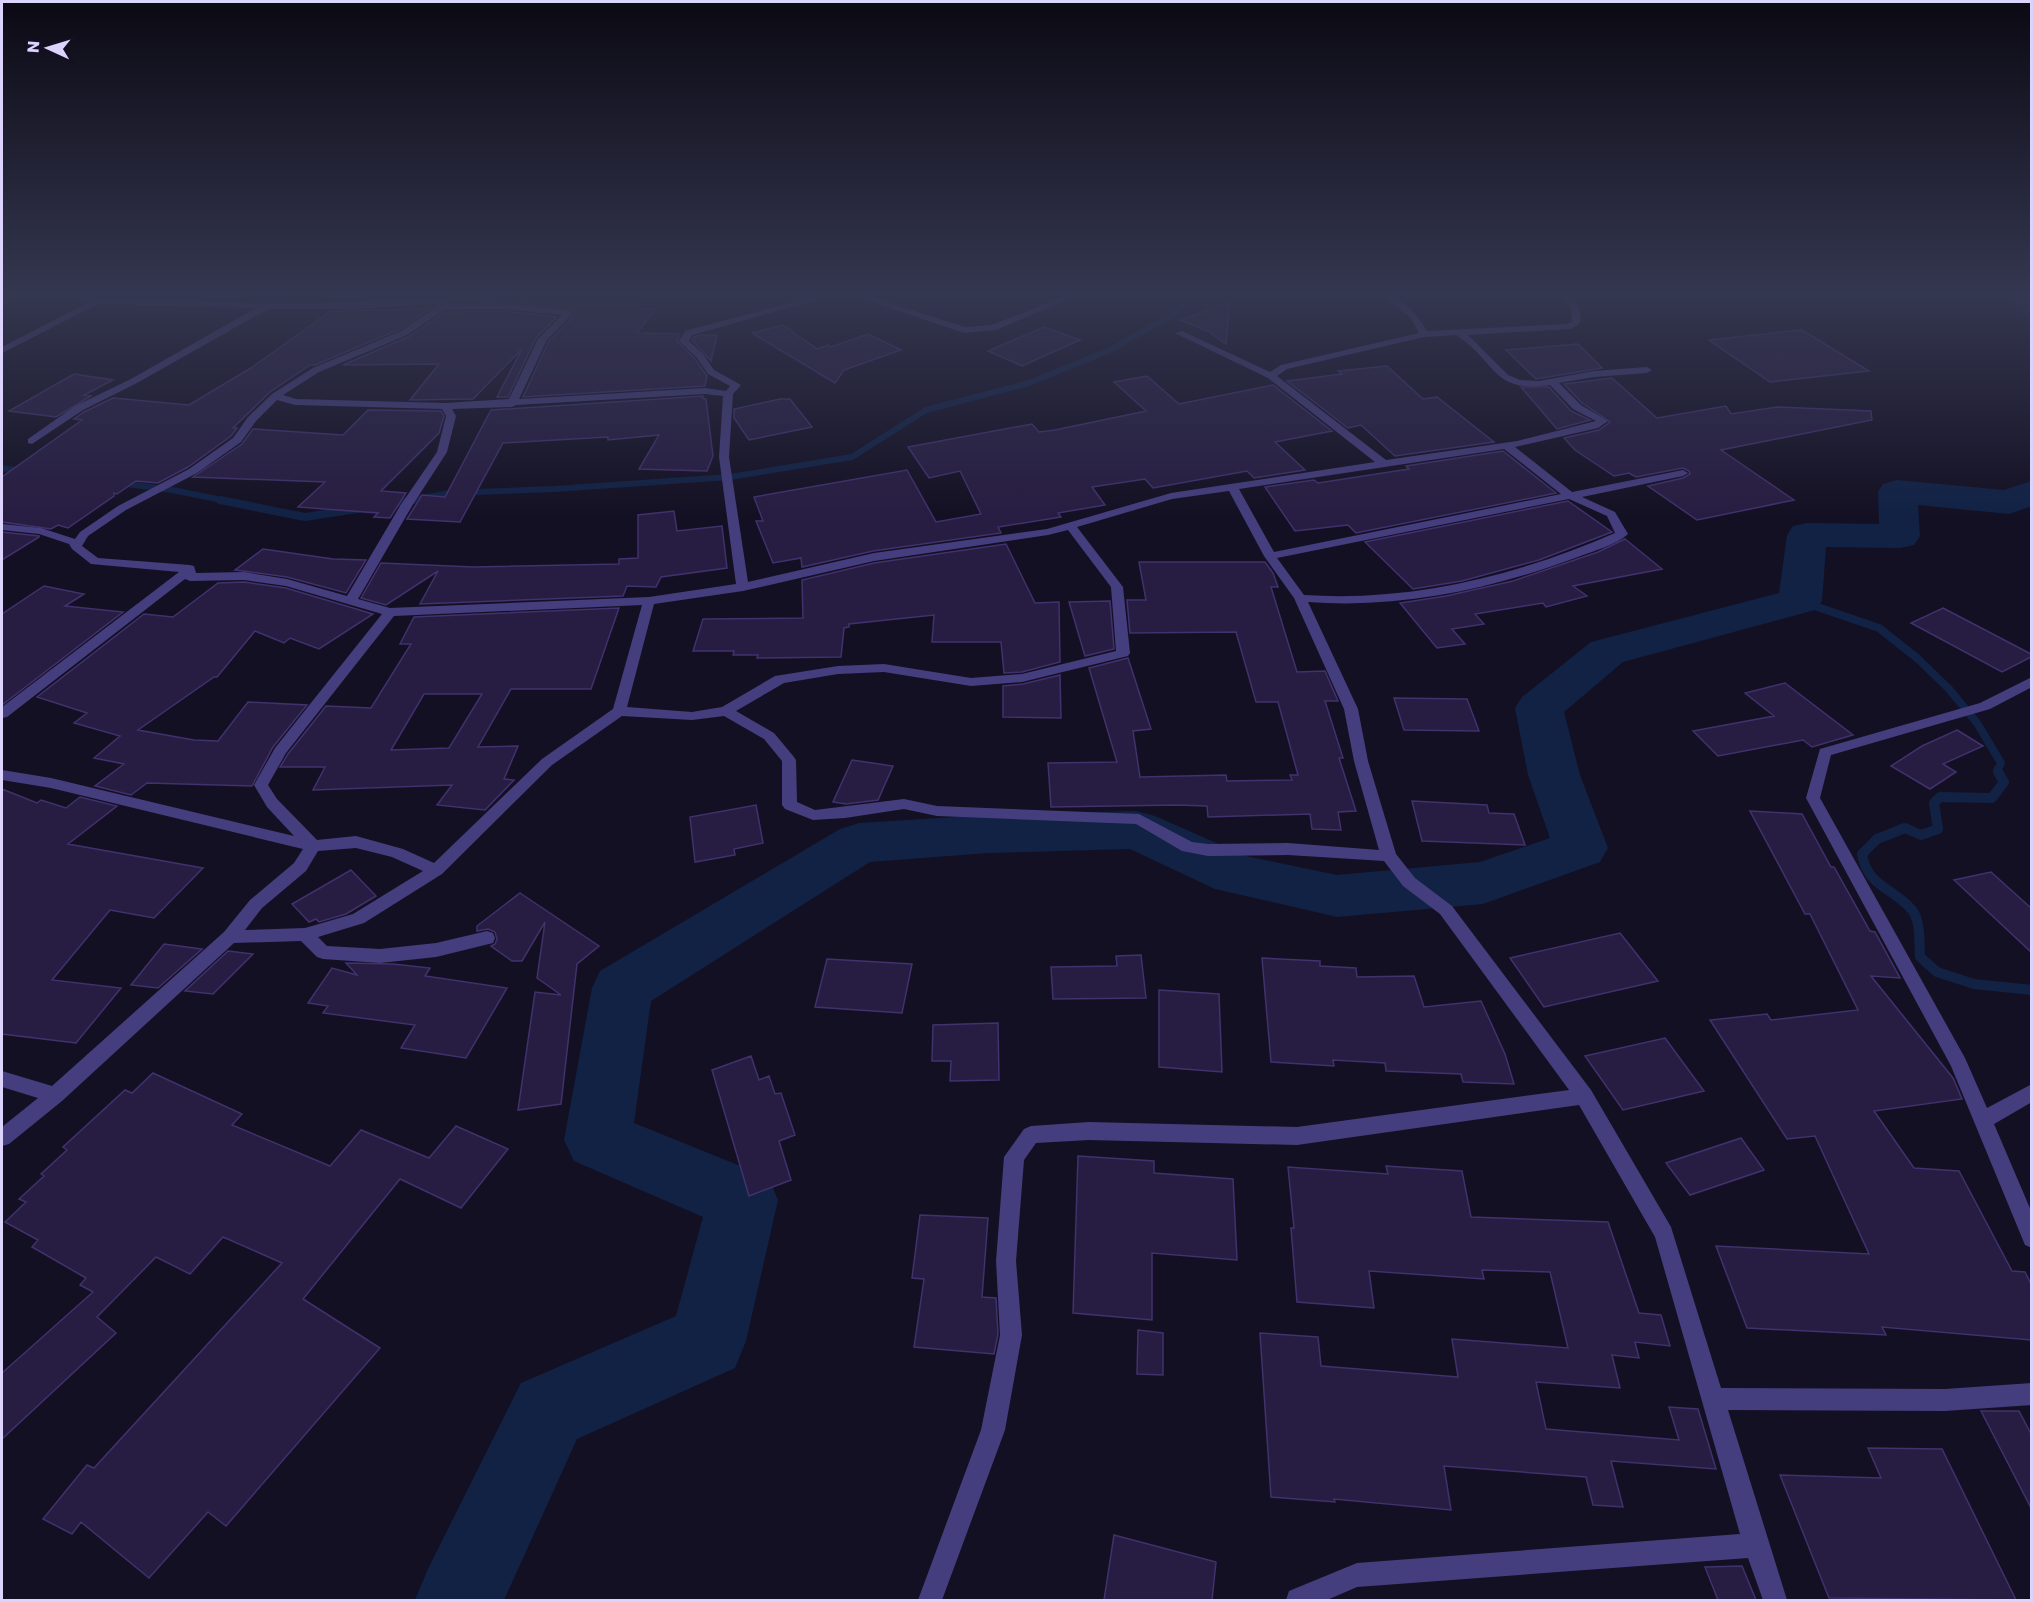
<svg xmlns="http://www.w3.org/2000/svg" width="2033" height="1602" viewBox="0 0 2033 1602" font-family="Poppins,sans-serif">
  <rect width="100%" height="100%" fill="#141023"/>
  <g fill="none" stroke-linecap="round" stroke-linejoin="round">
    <path stroke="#112245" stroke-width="6" d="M2,468L23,471
      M120,483L172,490L227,501
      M405,501L450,493L554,489L730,477L852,457L926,410L1029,383L1110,350L1174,314L1194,293"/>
    <path stroke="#112245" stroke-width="8" d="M220,500L305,517L357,509
      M389,504L413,500
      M1800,601L1879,628L1917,658L1949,689L1977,723L2001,763L1997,771L1999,774"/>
    <path stroke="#112245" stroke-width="10" d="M1998,772L2004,782L1992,798L1940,797L1934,803L1938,829L1921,835L1905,828L1877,839L1862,854C1867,887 1894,888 1912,910C1921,921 1919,943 1920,957L1937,972L1974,984L2032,990"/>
    <path fill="#112245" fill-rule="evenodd" d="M1999,293H2032V316L2021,313Z
      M1897,480L2004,490L2032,481V506L2009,514L1918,505L1920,536L1914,545L1900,548L1826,547L1822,601L1815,610L1623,662L1564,712L1580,775L1608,848L1600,862L1483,904L1337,917L1215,889L1130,849L988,853L870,862L651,1001L634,1123L768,1177L778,1200L746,1341L735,1368L577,1439L504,1600H415L428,1569L521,1383L676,1316L703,1217L574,1161L564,1140L592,988L600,971L840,829L859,823L988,815L1136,811L1155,816L1246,856L1337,875L1480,862L1550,838L1528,775L1515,708L1522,697L1591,642L1779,593L1787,535L1793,526L1807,523L1879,524L1878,492L1883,484Z"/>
  </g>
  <path fill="#271d42" stroke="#41316d" stroke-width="1.5" fill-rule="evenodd" d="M482,293H646L635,308L655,309L637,333L680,334L677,341L695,359L707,376L705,386L523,397L549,341L573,317V310L521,303L456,302L466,296H477Z
    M1230,302L1226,344L1209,332L1181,320Z
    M423,307H433L400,329L315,365H310L270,392L233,428H237L231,436L188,467L158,483L136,481L117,494L114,493V496L68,528L58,525L51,529L2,522V477L82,420L74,419L84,412L113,398L189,405L251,368L331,311L420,309Z
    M505,311L557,317L536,338L508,397H497L522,349L473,399L410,400L439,364L343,365L408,337L445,312Z
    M783,325L817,349L828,345L831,347L868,334L901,350L844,370L835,383L752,333Z
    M1044,327L1080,340L1022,366L988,351Z
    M1802,330L1869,371L1770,382L1709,340Z
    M701,335H717L711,361L692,340L694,337Z
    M1578,344L1602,368L1536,379L1506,350Z
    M1387,366L1423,399L1437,397L1494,442L1395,456L1361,425L1348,428L1287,381L1342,374L1338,371Z
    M74,374L113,380L84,395L91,396L56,417L9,411Z
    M1147,376L1179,404L1273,385L1332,431L1275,442L1305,470L1254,478L1247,471L1153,488L1145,479L1092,487L1105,505L1058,513L1061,517L998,527L1001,533L873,551L802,567L801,558L773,563L756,521H763L754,497L907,470L936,522L981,514L960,471L929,478L908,447L1032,424L1039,432L1055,430L1146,411L1114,382Z
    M1612,378L1657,418L1726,406L1731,414L1777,407L1871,411L1872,420L1721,450L1794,500L1697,520L1648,486L1683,478L1690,474L1689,471L1683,468L1636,477L1629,473L1614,476L1575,450L1564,438L1599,430L1610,422L1582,403L1564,384Z
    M1521,387H1549L1571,411L1590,420L1557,429Z
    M703,396L702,398L706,399L713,456L707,471L639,469L659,435L608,440V437L503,443L460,522L407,519L422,495L445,497L491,410Z
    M780,399H790L812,427L749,440L734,418V409Z
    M368,410L441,411L444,416L439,433L381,491L406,493L390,518L374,517L378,513L298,507L325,482L193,477L242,444L253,429L343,435Z
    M1503,451L1556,493L1356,533L1348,525L1295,531L1265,487L1314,480L1318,483L1409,469L1406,466Z
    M1568,501L1612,532L1539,560L1462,581L1413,589L1365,542Z
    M674,511L677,531L722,526L727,568L661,577L656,587L627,586L623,596L420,604L438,571L386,605L361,598L381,563L473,567L619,564V559L638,558V515Z
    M2,532L39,536V537L2,560Z
    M1625,539L1662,569L1573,586L1587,596L1546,607L1543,603L1475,614L1484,624L1452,629L1465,644L1437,648L1400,603L1446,596L1513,581L1598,552Z
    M1006,544L1035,603L1059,602L1060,662L1022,672L1004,673L1001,642H932L934,615L849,624V627L844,628L841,657L757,658L758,655H733L734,651H693L703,619L803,618L802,580L874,563Z
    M263,549L333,559L366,560L346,593L287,577L235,570Z
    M1139,562H1265L1273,573L1278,587H1271L1297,672L1325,671L1338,701H1325L1343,758H1339L1356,811L1338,812L1341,830L1312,829L1310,814L1208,817L1207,806L1177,805L1051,807L1048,763L1117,762L1089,668L1128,658L1151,729L1133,731L1140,777L1226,775L1227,781L1292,780L1290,775H1298L1278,702H1256L1236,632L1130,633L1127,600H1146Z
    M244,582L286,588L373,614L319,649L290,638L284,643L255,631L217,677H214L138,730L194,740L218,741L248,702L307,705L273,747L252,786L147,783L131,795L95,786L124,764L94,758L120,736L74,723L87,713L37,697L144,614L173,617L218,583Z
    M44,586L84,594L65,606L123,612L2,705V614Z
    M1110,601L1114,649L1085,656L1069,602Z
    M619,608L591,689H511L478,747L518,746L504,779L514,780L485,810L437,805L452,785L313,790L325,767H280L288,754L326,706L371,708L411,644H400L414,617ZM424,694H482L449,748L391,750Z
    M1943,608L2031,654V657L2002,672L1911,623Z
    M1060,675L1061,718L1003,717V686L1023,684Z
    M1785,683L1853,735L1812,747L1803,740L1718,756L1693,731L1774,716L1745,693Z
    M1394,698L1467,699L1479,731L1404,730Z
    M1957,730L1983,746L1943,764L1956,772L1930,789L1891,766L1922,746Z
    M852,760L893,766L878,800L846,804L833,802Z
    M2,789L37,803L41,800L66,808L80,797L117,806L68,844L203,868L154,918L110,910L52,980L121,988L76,1043L2,1034Z
    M1412,801L1487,805L1489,813L1514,814L1525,845L1422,841Z
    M756,805L763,843L734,849L735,855L695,862L690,817Z
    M1750,811L1802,814L1831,867H1834L1870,931L1875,932L1900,978L1871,976L1953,1078L1962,1099L1874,1111L1914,1168L1959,1171L2012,1271L2025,1272L2031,1284V1340L1882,1327L1886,1335L1747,1328L1716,1246L1869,1254L1815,1136L1787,1139L1710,1020L1767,1014L1771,1020L1858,1010L1810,914H1805Z
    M351,870L376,896L346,914L319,922L316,919L309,922L292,904Z
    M1991,872L2031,908V952L1954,880Z
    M520,893L599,946L577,964L561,1104L518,1110L535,992L561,995L537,978L545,922L522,961H512L491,946L495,944L497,939L495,932L488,929L477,931V926Z
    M1620,933L1658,981L1544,1007L1510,958Z
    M164,944L202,949L158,988L131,985Z
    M228,951L253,954L213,994L185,991Z
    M1141,955L1146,998L1053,999L1051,967L1117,966L1116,956Z
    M1262,958L1320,961V966L1356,968L1357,977L1414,976L1424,1007L1481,1001L1505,1054L1514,1084L1463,1082L1461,1074L1386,1071L1385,1063L1333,1060L1334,1066L1271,1062Z
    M827,959L912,964L902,1013L815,1007Z
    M346,963L393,964L430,968L425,976L507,988L466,1058L401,1048L415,1025L323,1013L328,1006L308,1003L332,968L357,975Z
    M1159,990L1219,994L1222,1072L1159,1067Z
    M998,1023L999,1080L950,1081L951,1061H932L933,1025Z
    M1665,1038L1704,1091L1623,1110L1585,1056Z
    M751,1056L759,1080L769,1076L775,1094L781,1093L795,1135L779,1141L791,1180L749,1196L712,1070Z
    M153,1073L242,1114L232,1125L330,1166L361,1130L429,1158L456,1126L508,1149L461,1208L400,1179L303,1299L380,1348L226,1526L208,1512L149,1578L81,1522L72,1534L43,1519L87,1465L94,1468L282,1263L223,1237L190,1274L156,1257L97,1317L116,1333L2,1439V1373L93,1292L80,1285L86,1278L32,1247L38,1240L5,1222L26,1202L19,1199L44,1176L41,1174L67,1150L63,1147L125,1090L132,1093Z
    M1741,1138L1764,1170L1690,1195L1666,1163Z
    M1078,1156L1154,1161V1173L1233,1179L1237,1260L1152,1253V1320L1073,1313Z
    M1386,1166L1462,1171L1471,1217L1608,1222L1639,1313L1661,1315L1670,1346L1635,1342L1639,1358L1612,1355L1620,1388L1536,1382L1546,1429L1679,1440L1669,1407L1698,1409L1716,1469L1611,1461L1623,1507L1593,1505L1586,1477L1444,1466L1451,1510L1334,1499L1335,1502L1271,1497L1260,1333L1318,1337L1321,1366L1458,1377L1452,1339L1568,1348L1550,1272L1482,1270L1484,1279L1369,1271L1374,1308L1297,1302L1291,1228H1294L1288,1167L1388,1174Z
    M920,1215L988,1218L982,1297L996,1298L998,1334L994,1354L914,1347L924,1279L912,1278Z
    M1138,1330L1163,1333V1375L1137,1374Z
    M1981,1411H2019L2031,1434V1508Z
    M1868,1448L1942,1449L2016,1600L1829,1598L1780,1475L1881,1478Z
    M1114,1535L1216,1562L1212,1600H1104Z
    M1742,1566L1756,1600H1718L1705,1567Z"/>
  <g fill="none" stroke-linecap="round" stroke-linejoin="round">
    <path fill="#453e7e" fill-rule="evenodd" d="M61,293H76L97,298C210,302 321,306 434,298L441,301L455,293H466L448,304L521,305L571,311V315L547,340L519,399L705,388L726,391L730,386L708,374L697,358L679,341L685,331L827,293H841L692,335L689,341L703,354L714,370L741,385L733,394L729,457L748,582L874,553L1047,529L1171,493L1375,462L1268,378L1175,333L1182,331L1270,372L1281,365L1419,333L1411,318L1378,293C1399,293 1418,314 1427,331L1566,324L1572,322L1571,310L1558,293H1567C1576,302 1583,310 1580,323L1571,329L1468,335L1508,375L1520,380L1539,381L1594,371L1647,367L1652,370L1647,373L1594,377L1559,383L1581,405L1608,421L1598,428L1515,447L1572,492L1683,470L1688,473L1683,476L1582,497L1615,512L1628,534C1616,545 1593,551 1578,557C1492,589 1401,609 1308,602L1358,709L1368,761L1396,854L1415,878L1452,906L1591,1090L1671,1227L1721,1388L1945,1389L2032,1383V1405L1945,1411L1728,1410L1787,1600H1763L1748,1558L1357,1587L1327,1600H1286L1289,1591L1357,1563L1740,1534L1655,1237L1579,1105L1297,1145L1089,1140L1036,1143L1024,1160L1016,1261L1022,1335L1005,1430L942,1600H918L981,1430L1000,1335L996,1261L1004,1157L1024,1129L1031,1126L1089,1122L1297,1127L1569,1090L1440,914L1403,886L1384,861L1288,855L1208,856L1182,851L1136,824L937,816L904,809L845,818L813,820L785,809L782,805V761L764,739L724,716L692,720L622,716L552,765L442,874L364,923L318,937L327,946L380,949L436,943L487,931L493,933L495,938L493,943L436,957L380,963L323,959L317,957L301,941L234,943L62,1101L9,1144L2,1146V1127L38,1098L2,1087V1071L52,1086L224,932L250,900L294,863L303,849L51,788L2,780V770L51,778L294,836L267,807L254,785L275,748L382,614L286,586L244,580L190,581L185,579L7,717L2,718V707L179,572L91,564L72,549L69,544L39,534L2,530V524L41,528L75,539L80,532L118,506L189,469L233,438L248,417L272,394L313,368L401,331L438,306L433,304L356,309H268L137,383L83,410L32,444L28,443V439L75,406L131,379L256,308L98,304L2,353V347L89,302ZM505,309L562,315L538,339L509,399L445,403L296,399L283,395L319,372L407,335L444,310ZM1456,335C1496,360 1491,394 1550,385L1573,409L1596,421L1517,441L1386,460L1277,376L1287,369L1424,337ZM705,394L723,396L719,457L736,584L649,597L390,608L358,599L412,506L447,452L456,416L452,409L512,407L516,405ZM277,400L295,405L442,409L446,416L437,452L400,506L347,596L287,579L244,572L196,573L194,566L190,565L98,558L82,546L88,536L126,510L197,473L241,442L256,421ZM1504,449L1561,494L1274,552L1239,489ZM1229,491L1264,556L1294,598L1344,709L1354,761L1379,850L1288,843L1208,844L1192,842L1139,814L937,806L904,799L815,810L797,802L796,760L794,757L774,733L736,711L784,683L838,674L884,672L971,686L1022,682L1128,656L1130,653L1123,587L1077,527L1172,499ZM1569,499L1607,516L1615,533C1516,576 1412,602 1304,595L1277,558ZM1068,530L1111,587L1116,651L1022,674L971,678L884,664L838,666L775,676L722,707L692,712L627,707L654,604L743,591L874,561L1048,535ZM642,605L613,709L542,759L434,863L403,849L356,836L317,840L277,799L268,785L286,753L394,616ZM356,848L392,857L423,871L353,914L305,928L245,930L262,908L306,871L318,851Z
      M846,293H859L965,327L992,325L1067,295L1074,297L996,330L964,333Z
      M2032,677V687L1990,709L1831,755L1820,798L1965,1058L1987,1108L2032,1084V1102L1994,1124L2032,1213V1248L2025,1245L1951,1066L1806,798L1820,749L1980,703Z"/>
  </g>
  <linearGradient id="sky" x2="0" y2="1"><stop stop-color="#0b0913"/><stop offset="0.57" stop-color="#343750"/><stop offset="1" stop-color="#343750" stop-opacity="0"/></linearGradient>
  <rect width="2033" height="517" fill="url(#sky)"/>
  <rect width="2033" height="1602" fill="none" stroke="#dcd4fc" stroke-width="6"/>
  <g transform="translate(48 48) rotate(274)" stroke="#141023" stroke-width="4.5" paint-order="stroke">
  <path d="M0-4.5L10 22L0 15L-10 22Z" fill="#dcd4fc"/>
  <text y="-9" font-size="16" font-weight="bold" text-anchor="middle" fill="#dcd4fc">N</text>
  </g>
</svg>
